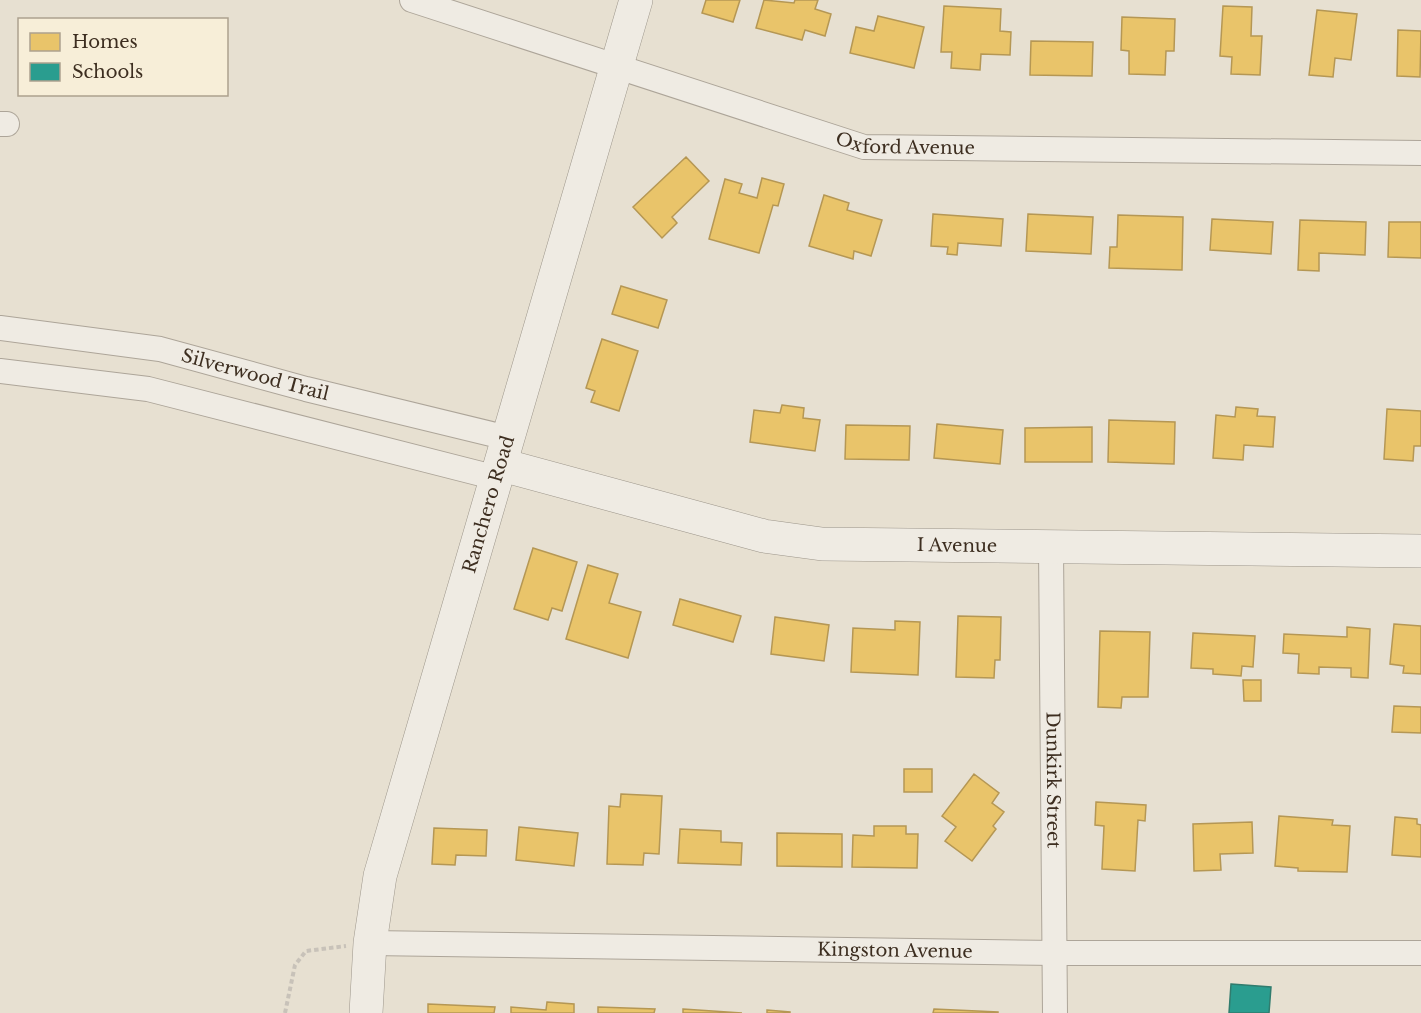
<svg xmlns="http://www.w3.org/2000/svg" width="1421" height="1013" viewBox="0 0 1421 1013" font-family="'Libre Baskerville',serif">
  <rect width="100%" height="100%" fill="#e7e0d1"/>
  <path fill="#e9c46a" stroke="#b59754" stroke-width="1.5" d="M706,0H740L733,22L702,13Z
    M764,0L794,3L795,0H818L815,9L831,14L825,36L805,30L802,40L756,28Z
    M944,6L1001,9L1000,31L1011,32L1010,55L981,54L980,70L951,68L952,52H941Z
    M1223,6L1252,7L1251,36H1262L1260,75L1231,74L1232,57L1220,56Z
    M1317,10L1357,14L1351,60L1335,58L1333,77L1309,75Z
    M878,16L924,27L914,68L850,53L856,27L874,31Z
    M1122,17L1175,19L1174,51H1166L1165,75L1129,74V51L1121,50Z
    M1398,30L1421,31L1420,77L1397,76Z
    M1031,41L1093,42L1092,76L1030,75Z
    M686,157L709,181L672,217L677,223L662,238L633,207Z
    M762,178L784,184L778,206L773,205L759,253L709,239L725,179L742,184L739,193L757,198Z
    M824,195L849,203L847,210L882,220L871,256L854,251L853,259L809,246Z
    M933,214L1003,219L1001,246L958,243L957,255L947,254L948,247L931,246Z
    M1028,214L1093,217L1091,254L1026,251Z
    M1118,215L1183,217L1182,270L1109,268L1110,247H1117Z
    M1212,219L1273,222L1271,254L1210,250Z
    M1300,220L1366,222L1365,255L1319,253V271L1298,270Z
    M1389,222H1421V258L1388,257Z
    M621,286L667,300L658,328L612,314Z
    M602,339L638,351L619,411L591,402L595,391L586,388Z
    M782,405L804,408L803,418L820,420L815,451L750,442L754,410L780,413Z
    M1236,407L1258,409L1257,416L1275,417L1273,447L1244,445L1243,460L1213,458L1216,415L1235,417Z
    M1387,409L1421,411V446H1414L1413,461L1384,459Z
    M1109,420L1175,422L1174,464L1108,462Z
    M937,424L1003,430L1000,464L934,458Z
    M846,425L910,426L909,460L845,459Z
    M1092,427V462H1025V428Z
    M533,548L577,562L562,611L552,608L548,620L514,609Z
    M588,565L618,574L609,603L641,612L628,658L566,639Z
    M680,599L741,616L733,642L673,625Z
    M958,616L1001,617L1000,660H995L994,678L956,677Z
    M775,617L829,625L824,661L771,654Z
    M895,621L920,622L918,675L851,672L853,628L895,630Z
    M1394,624L1421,626V674L1403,673L1404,666L1390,664Z
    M1347,627L1370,629L1368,678L1351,677V668L1319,667V674L1298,673L1299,654L1283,653L1284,634L1347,637Z
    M1100,631L1150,632L1148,697H1122L1121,708L1098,707Z
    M1193,633L1255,636L1253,667L1242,666L1241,676L1213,674V669L1191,668Z
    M1243,680H1261V701H1244Z
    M1394,706L1421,707V733L1392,732Z
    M904,769H932V792H904Z
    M974,774L999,793L992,803L1004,812L993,826L996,829L972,861L945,841L956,827L942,816Z
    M621,794L662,796L659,854L644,853L643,865L607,864L609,806L620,807Z
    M1096,802L1146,805L1145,821L1138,820L1135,871L1102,869L1104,826L1095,825Z
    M1279,816L1333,820L1332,825L1350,826L1347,872L1298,871V868L1275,866Z
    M1395,817L1417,819V824L1421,825V857L1392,855Z
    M1252,822L1253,853L1220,854L1221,870L1194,871L1193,824Z
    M874,826H906V834H918L917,868L852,867L853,835L874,836Z
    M519,827L578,833L574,866L516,860Z
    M434,828L487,830L486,856L456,855L455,865L432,864Z
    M680,829L721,831V842L742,843L741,865L678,863Z
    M777,833L842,834V867L777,866Z
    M547,1002L574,1004V1013H511V1007L546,1010Z
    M428,1004L495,1007L494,1013H428Z
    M598,1007L655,1009L654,1013H598Z
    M683,1009L742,1013H683Z
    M934,1009L998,1012V1013H933Z
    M767,1010L790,1012V1013H767Z"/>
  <path fill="#2a9d8f" stroke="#307c6e" stroke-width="1.5" d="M1231,984L1271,987L1269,1013H1229Z"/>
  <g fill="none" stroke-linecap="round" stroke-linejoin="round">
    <defs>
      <g id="street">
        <path id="s1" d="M412,0L864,147L1421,153"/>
        <path d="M0,124H7"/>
        <path id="s2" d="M0,328L160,349L306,389L508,438"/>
        <path d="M0,371L148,389L497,478"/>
        <path id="s3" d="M1051,548L1055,1013"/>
        <path id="s4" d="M370,943L1056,953H1421"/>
      </g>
      <g id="secondary">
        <path id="s5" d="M502,465L764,536L822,544L1421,551"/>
        <path id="s6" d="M366,1013L370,943L380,876L636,0"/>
      </g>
    </defs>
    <use href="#street" stroke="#ada599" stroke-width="26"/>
    <use href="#secondary" stroke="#9c958a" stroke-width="34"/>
    <path stroke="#c8c2b9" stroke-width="4" stroke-dasharray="4.5 3" stroke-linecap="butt" d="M285,1013L295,965L306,951L346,946"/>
    <use href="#street" stroke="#efebe3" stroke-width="24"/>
    <use href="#secondary" stroke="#efebe3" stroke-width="33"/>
  </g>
  <g text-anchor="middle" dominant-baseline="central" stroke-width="6" stroke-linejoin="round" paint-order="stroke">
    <g font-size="18" fill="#3d2e20" stroke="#f7eed8">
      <text stroke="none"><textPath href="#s1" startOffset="516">Oxford Avenue</textPath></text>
      <text stroke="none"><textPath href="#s2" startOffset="260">Silverwood Trail</textPath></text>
      <text stroke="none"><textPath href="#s6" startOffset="525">Ranchero Road</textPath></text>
      <text stroke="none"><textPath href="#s5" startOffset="465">I Avenue</textPath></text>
      <text stroke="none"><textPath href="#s3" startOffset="232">Dunkirk Street</textPath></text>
      <text stroke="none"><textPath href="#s4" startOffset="525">Kingston Avenue</textPath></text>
    </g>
  </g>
  <rect x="18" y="18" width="210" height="78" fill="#f7eed8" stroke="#ada18e" stroke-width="1.5"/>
  <rect x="30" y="33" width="30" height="18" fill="#e9c46a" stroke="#ada18e" stroke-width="1.5"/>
  <text x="72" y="48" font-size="18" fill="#3d2e20">Homes</text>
  <rect x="30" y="63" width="30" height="18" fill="#2a9d8f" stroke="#ada18e" stroke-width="1.5"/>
  <text x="72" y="78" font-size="18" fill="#3d2e20">Schools</text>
</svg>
